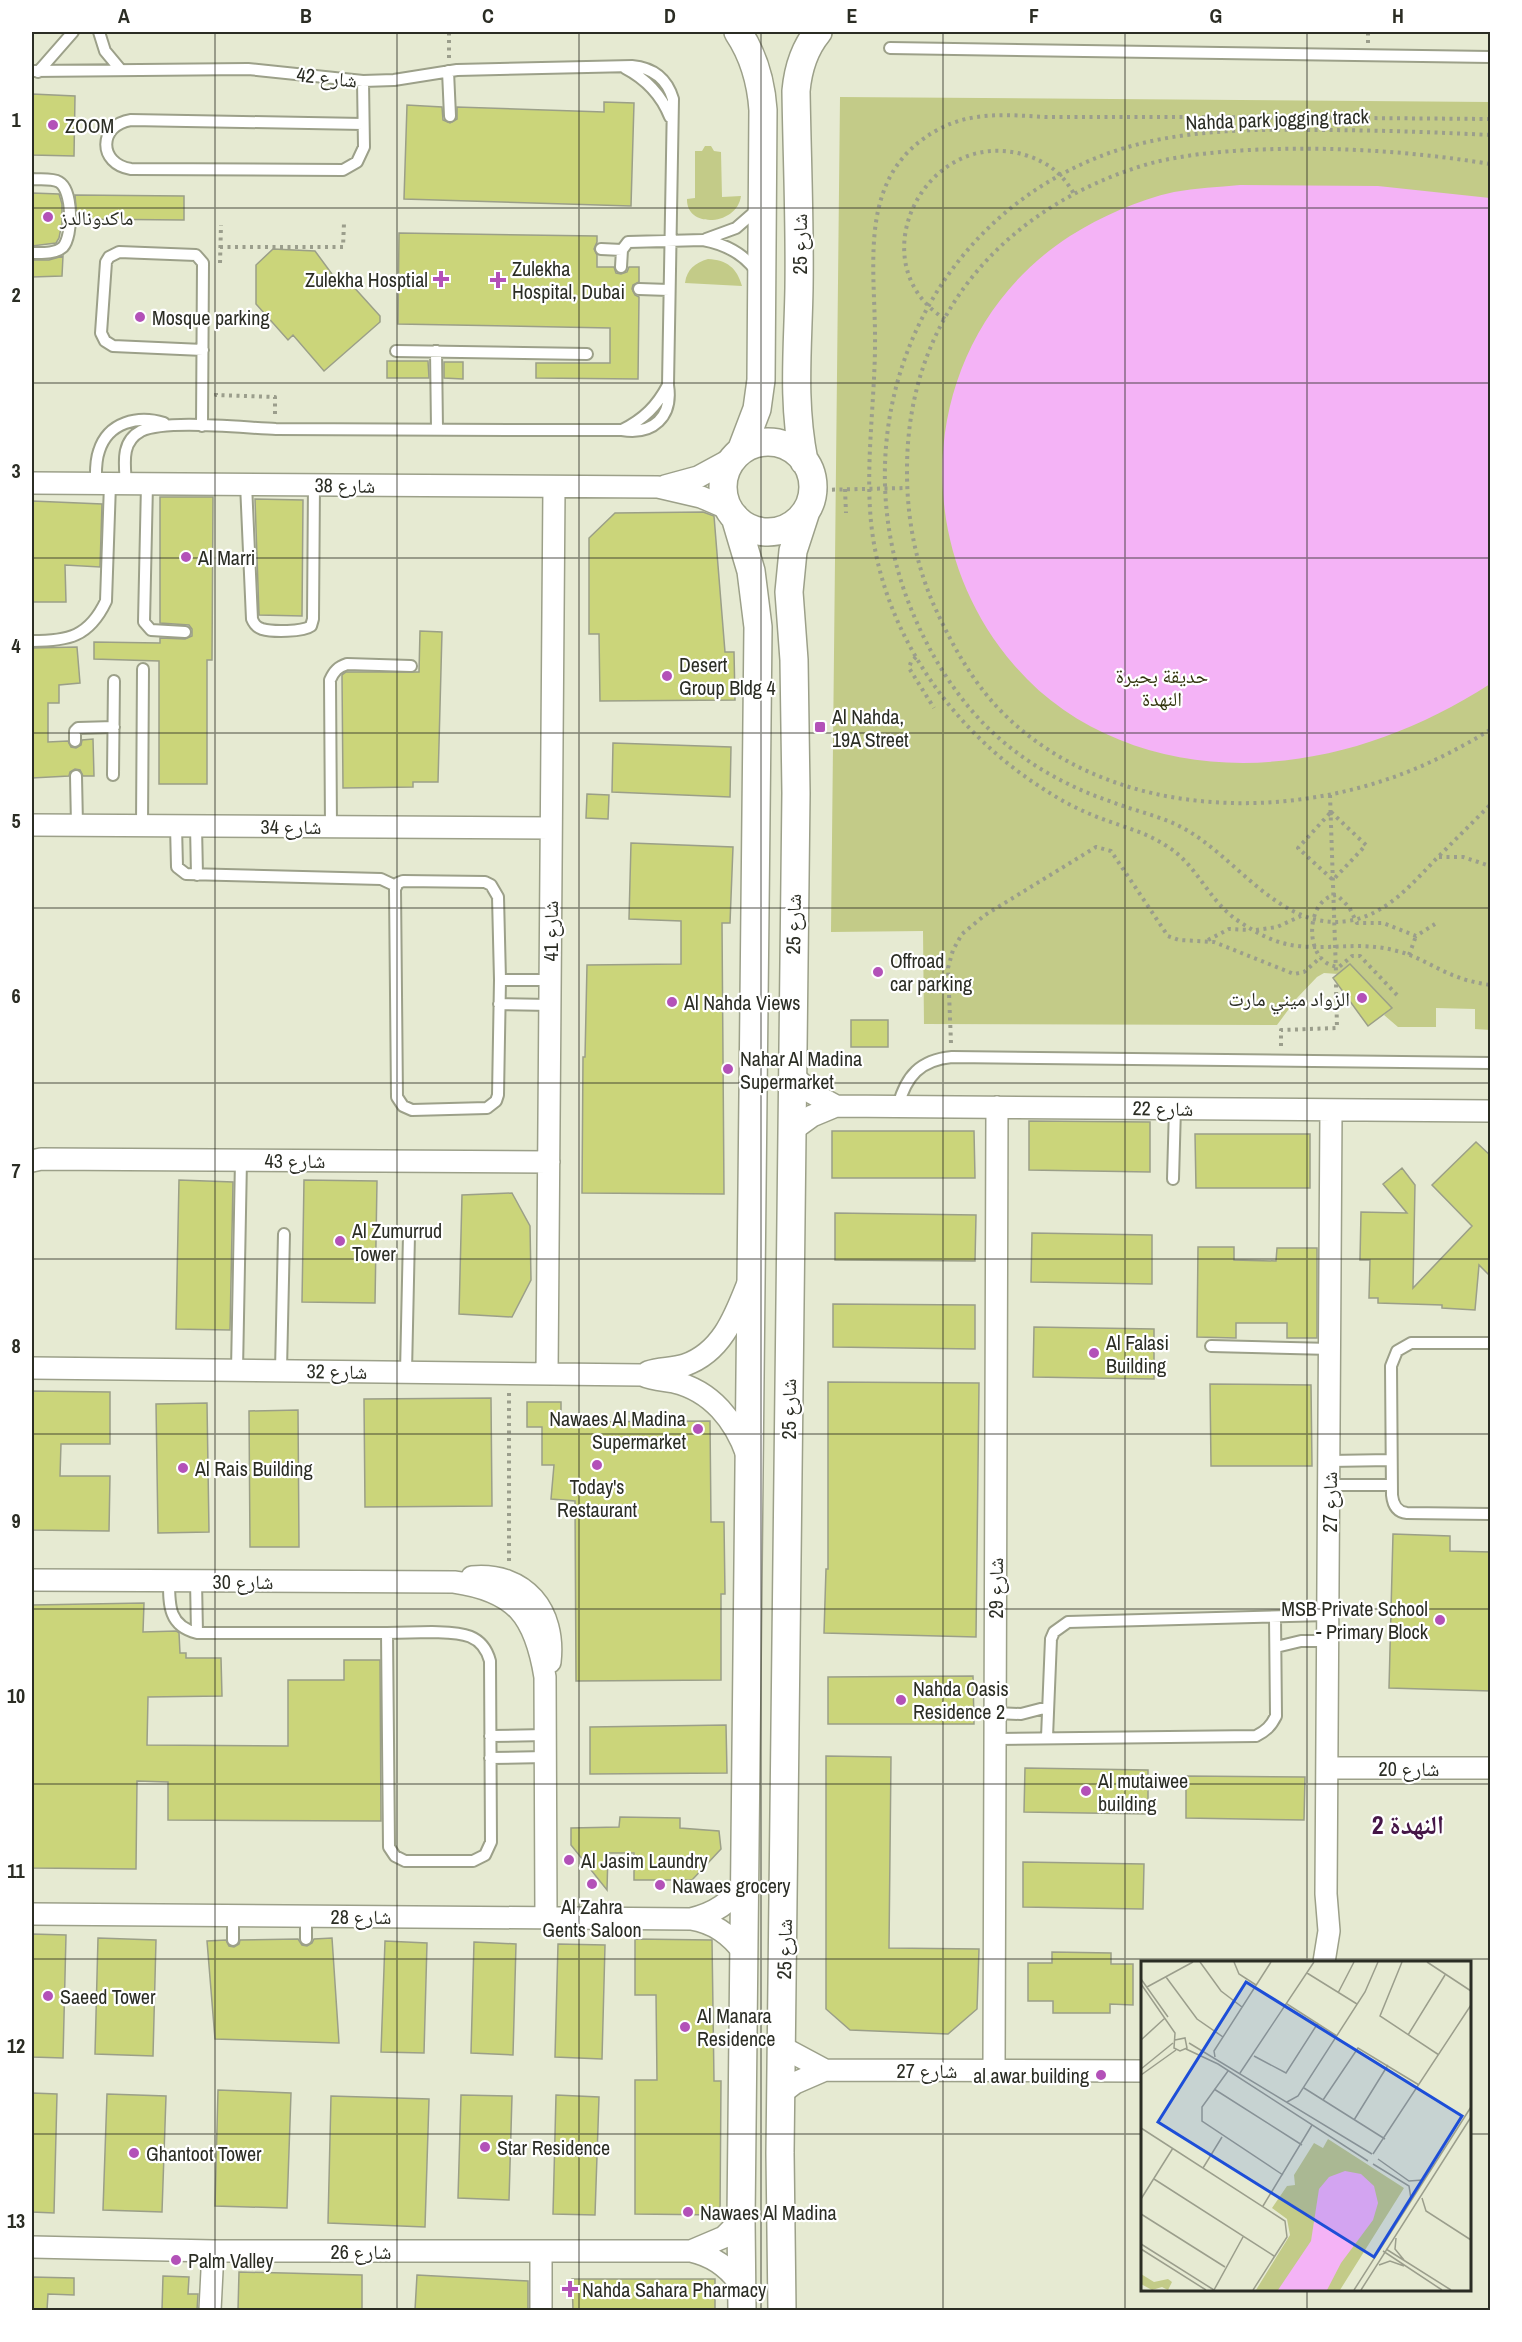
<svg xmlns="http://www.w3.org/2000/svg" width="1522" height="2342" viewBox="0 0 1522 2342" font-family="'Archivo Narrow','Noto Naskh Arabic',sans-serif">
  <rect width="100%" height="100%" fill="#e6ead2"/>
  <path fill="#c3cb88" d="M840,97L1490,102V1030L1475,1029V1009L1436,1008V1027H1398L1384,1015L1391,1008L1350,964L1338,974L1324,973L1317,977L1297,998L1277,1025L924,1024L923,931L831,932Z
    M705,146H711L714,151L721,152L722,197L741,196C737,226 686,229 687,199L695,198V151H702Z
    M708,259C727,260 737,268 742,286L685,283C687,269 695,263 708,259Z"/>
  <path fill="#f4b3f6" d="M1240,185L1378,186L1490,198V684C1415,732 1333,762 1243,763C1157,763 1071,732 1014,665C901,534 923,331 1070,236C1102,216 1138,200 1174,192C1196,188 1218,187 1240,185Z"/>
  <path fill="#cbd57a" stroke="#9b9f88" stroke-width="1.5" d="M32,94L75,96L74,156L32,155Z
    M604,102L634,103L631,206L404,199L407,105L442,107L443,120L450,123L457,119V107L604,112Z
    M32,193L59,194L62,204V223L59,238L56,243L32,246Z
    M75,195L184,196V220L77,219Z
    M399,233L597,236V242L594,249L597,255V267H614L616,273L621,274L627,272L629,267H639V282L633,285L632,289L635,295L639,297L638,379L536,378V363H610V328L398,324Z
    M273,249L315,251L343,289L351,284L380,316V322L324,371L293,335L288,340L256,304V265Z
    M63,256L62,276L32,277V260H49Z
    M387,361H428L429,378H387Z
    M444,362H463V379L444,378Z
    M160,497H213L212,660H207V784H159V661L94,659V642L160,643V638L185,639L192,636V629L189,625L160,623Z
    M255,499L303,500L302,616L259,615Z
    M32,501L102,504L100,567L65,565L66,602H32Z
    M703,512L714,516L725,652H734L735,700L600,701L599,634H589V538L615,513Z
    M420,631L442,632L438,782H413V787L343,788L342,675L346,672H419Z
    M77,647L80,683L59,685V703H48V742L68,741L71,747L76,748L81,745L82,740L93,739L94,776H83L80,770L75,769L70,772L69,776L32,778V648Z
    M613,743L731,747L730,797L612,792Z
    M587,794L609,795L608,819L586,818Z
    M631,843L733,847L730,923H722L724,1194L582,1193L583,1057H585L587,965L681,964V921L629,919Z
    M1350,964L1392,1008L1368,1026L1333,978Z
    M851,1020H888V1047H851Z
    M1029,1121L1150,1122V1172L1029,1170Z
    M832,1131H974L975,1178H832Z
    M1195,1134H1310V1188H1196Z
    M1476,1142L1491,1156V1277L1479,1265L1475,1310L1442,1308V1305L1378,1303V1298H1369L1370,1260H1360L1361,1212L1407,1213L1383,1184L1402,1168L1415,1185L1413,1288L1472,1226L1432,1185Z
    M179,1180L233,1182L230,1330L176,1329Z
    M304,1180L377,1181L375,1303L302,1302Z
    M512,1193L530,1226L531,1280L512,1317L459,1314L462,1195Z
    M835,1213L976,1215L975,1261L835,1260Z
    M1032,1233L1152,1235V1284L1031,1282Z
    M1198,1247H1234V1260L1276,1261L1277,1248H1317V1338H1287V1323H1236V1338L1197,1337Z
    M833,1304L975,1305V1349L833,1347Z
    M1034,1327L1154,1329V1379L1033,1377Z
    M828,1382L979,1383L976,1637L824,1633L826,1569H828Z
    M1210,1384L1311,1385L1312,1466H1211Z
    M32,1391L110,1392V1444H61L60,1476H110L109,1531L32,1530Z
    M491,1398L492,1506L365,1507L364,1399Z
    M527,1402H561V1422L710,1421L711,1522H724L725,1594H721V1680L576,1681L575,1501L551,1499L554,1465H542V1427H527Z
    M207,1403L209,1532L158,1533L156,1404Z
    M298,1410L299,1547H250L249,1411Z
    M1393,1534L1450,1536V1551L1491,1552V1691L1389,1688Z
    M144,1603L143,1632L176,1631L179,1633L180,1653H186V1658H221L222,1696L148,1697L147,1745L288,1746V1680H344V1660H380L381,1821L168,1820V1782L137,1781L136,1869L32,1868V1605Z
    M973,1676L974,1724H828V1677Z
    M726,1725L727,1773L590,1774V1727Z
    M826,1756L891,1757L889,1948L979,1949L977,2009L948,2034L850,2030L826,2009Z
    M1025,1768L1148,1770V1814L1024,1812Z
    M1186,1776L1305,1777L1304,1820L1186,1818Z
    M620,1817L680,1818V1828L719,1831L721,1849L692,1880H634V1853H608L607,1890L571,1845V1828L619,1827Z
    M1023,1862L1144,1864L1143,1909L1023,1907Z
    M32,1934L66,1935L63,2058L32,2057Z
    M98,1938L156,1940L153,2056L95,2054Z
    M332,1938L339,2043L215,2039L207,1941L226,1940L229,1946L234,1947L239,1944L240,1940L298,1939L302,1945L307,1946L312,1943L314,1939Z
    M635,1939L712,1940L714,2081H721L720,2215L635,2214V2080H657L656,1995H635Z
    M385,1941L427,1943L424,2053L381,2052Z
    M474,1942L516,1944L513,2055L471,2053Z
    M558,1944L605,1945L602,2059L555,2057Z
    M1052,1952L1111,1953V1964H1133V2005L1110,2004V2013H1053V2001H1028V1963H1052Z
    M218,2090L291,2093L287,2208L215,2206Z
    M32,2093L57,2094L54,2213L32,2212Z
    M107,2094L166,2096L162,2212L103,2210Z
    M461,2095L512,2096L509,2200L458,2198Z
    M556,2095L599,2097L595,2215L553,2214Z
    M331,2096L429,2099L425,2227L328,2223Z
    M239,2272L362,2275V2310H238Z
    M417,2275L528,2281V2310H415Z
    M163,2276L189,2277L188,2294H198L197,2310H162Z
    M32,2277L74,2278V2295L48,2294L47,2310H32Z
    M572,2279H715V2310H573Z"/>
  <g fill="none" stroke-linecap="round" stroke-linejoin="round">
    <defs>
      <path id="service" d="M99,32L105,51L120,69
        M890,48L1490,57
        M625,68C646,79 661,94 670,117
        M32,71L248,69L363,81L394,80L457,70L632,66C654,68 667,79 673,99L668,385C673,417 653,435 622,430C507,430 391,430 276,429C245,428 166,419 141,431C120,442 125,465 126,484
        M448,71L450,116
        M38,72L73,32
        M363,81L364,147L357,162L343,170L131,169C98,164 98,125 131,120L363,124
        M32,179C40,180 52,178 59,182C73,190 73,236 63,247C55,254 42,253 32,253
        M706,239L736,228L759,208
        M601,249L622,250
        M621,267L622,250L628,242L703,240C725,244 743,253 756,271
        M639,289L669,290
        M396,351L587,354
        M436,351L437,429
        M202,426L203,263L196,255L119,252L109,257L106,262L101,333L105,341L113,346L203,350
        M622,430C644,419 657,406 668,385
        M96,484C96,473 95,462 99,451C108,422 138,415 164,423
        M147,484L144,622L151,630L185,632
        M246,484L252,619C254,624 256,627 262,629C272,632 303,632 311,626L313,619L314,484
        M32,641C68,641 89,637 106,601L110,484
        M75,741V731L78,728L114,727
        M113,775L114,681
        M76,776L77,825
        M142,825L143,669
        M176,826L177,867L186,874L381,879L396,886
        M196,826L197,875
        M331,827L330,680C334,671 338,667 347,664L411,666
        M403,881L485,882L491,885L498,897L500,980L498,1095L496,1101L487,1108L412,1110L403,1106L397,1097L395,889L398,883Z
        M500,980H550
        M499,1004L550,1005
        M898,1106C906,1076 920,1060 952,1057L1490,1063
        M1173,1179L1175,1108
        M1490,1343H1411L1397,1351L1391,1366L1392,1495C1393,1505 1397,1512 1407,1513L1490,1514
        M1211,1346L1331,1349
        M237,1370L241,1160
        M281,1370L284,1234
        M406,1372L409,1235
        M1329,1461L1391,1460
        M1329,1485H1391
        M169,1581C169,1606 169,1626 197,1633H387
        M196,1581L197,1633
        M432,1632C457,1633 482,1631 490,1661L491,1842L485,1855L473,1861H405L395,1856L389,1847L387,1633Z
        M1276,1647L1301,1641H1328
        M995,1713L1021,1714L1048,1707
        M490,1736L546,1735
        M1047,1737L1051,1639L1054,1632L1068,1622L1328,1615
        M995,1739L1256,1736C1266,1731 1271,1726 1276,1716L1275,1618
        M490,1758L546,1757
        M233,1915V1940
        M306,1939V1916"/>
      <path id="minor" d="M32,483L658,487L701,497L729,509
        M665,486L698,477L733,458
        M32,825L551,828
        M791,1074L812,1093L836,1106
        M790,1132L812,1116L836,1106L1490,1111
        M32,1161L41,1159L549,1162
        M32,1368L642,1375C653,1380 663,1380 674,1382C712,1391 735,1421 747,1455
        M648,1372C660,1368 673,1369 685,1365C722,1352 735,1316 748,1283
        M547,1374L554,488
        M472,1577C525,1572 556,1611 550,1662
        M32,1580L454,1582C516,1591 535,1616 545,1677L546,1918
        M1328,1768H1490
        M32,1914L691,1919C714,1923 730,1934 744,1953
        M691,1919C715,1913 730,1903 744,1883
        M1324,1962L1329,1931L1326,1894L1331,1110
        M782,2047L825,2070
        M994,2070L997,1107
        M782,2093L795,2083L825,2070L1142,2071
        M32,2247L213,2251H691C713,2256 729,2267 741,2286
        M541,2251V2310
        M691,2251L724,2237L741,2220
        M210,2310L213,2251"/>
      <path id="tertiary" d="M738,32C754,56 761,81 763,110L761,380L757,409L741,451
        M723 487a45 45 0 1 1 90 0a45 45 0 1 1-90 0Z
        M804,461C792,401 798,348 799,288C800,222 797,157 796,91C798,69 804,49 818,32
        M735,517L751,571L758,627L741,2220L742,2310
        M782,2310L780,2153L796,793L794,660L789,592L793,551L806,511"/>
    </defs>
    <use href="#service" stroke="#9ca089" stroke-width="14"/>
    <use href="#minor" stroke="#9ca089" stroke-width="24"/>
    <use href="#tertiary" stroke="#9ca089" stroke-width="30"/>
    <path stroke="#9b9e8c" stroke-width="4" stroke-dasharray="3 4.5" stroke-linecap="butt" d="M1368,43V32
      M449,58V32
      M1490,119C1363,118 1236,117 1109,117C1088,117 1067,117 1046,117C1009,115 973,111 939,129C859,172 874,256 875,332C876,395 865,459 871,522C882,631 951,730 1042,788C1057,798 1073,807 1090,814C1115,825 1142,830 1165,845C1198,864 1208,902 1240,922C1258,934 1277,944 1298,946C1332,950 1361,941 1397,951C1418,956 1436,969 1455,976C1467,981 1478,983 1490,985
      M1490,135C1431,132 1372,130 1313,130C1246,129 1176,130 1112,152C931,215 842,413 905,593C923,643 951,692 989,729C1023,762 1067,787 1112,802C1135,811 1161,816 1183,828C1237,857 1280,931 1348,921C1386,915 1411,885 1436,859C1454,841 1472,823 1490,805
      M1490,164C1411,151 1329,146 1249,150C1215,152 1181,155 1148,164C1003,207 906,318 907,472C907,517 915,560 932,601C949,639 969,677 998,708C1095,810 1256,823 1385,780C1422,768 1457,750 1490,730
      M220,247H343L344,223
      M220,263L221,225
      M945,319C856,263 926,125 1025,155C1048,162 1063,174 1074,194
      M216,393V395L275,397V416
      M845,489L846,513
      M817,490L907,488
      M916,657L911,662L909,668L934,708
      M1330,795L1336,973
      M1331,812L1366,845L1333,880L1298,848Z
      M1439,857H1463L1490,866
      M1256,930L1277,927L1301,916
      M1208,940L1229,929L1249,930
      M1409,955L1416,936
      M1397,995L1360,956H1352L1339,967C1302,964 1305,897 1337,895L1349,907L1357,923H1383L1416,936L1435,924
      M951,1043L948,968L953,950L962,934L985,915L1096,847L1111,851L1168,936L1179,940L1214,942L1294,974L1304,972L1321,957
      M1281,1046V1030L1337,1028L1336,984
      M509,1561V1392"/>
    <use href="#service" stroke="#fff" stroke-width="10"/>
    <use href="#minor" stroke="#fff" stroke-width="21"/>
    <use href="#tertiary" stroke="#fff" stroke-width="27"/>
  </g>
  <path fill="none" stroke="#2b2d24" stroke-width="1.5" stroke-opacity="0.55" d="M215,32V2310M397,32V2310M579,32V2310M761,32V2310M943,32V2310M1125,32V2310M1307,32V1962M32,208H1490M32,383H1490M32,558H1490M32,733H1490M32,908H1490M32,1083H1490M32,1259H1490M32,1434H1490M32,1609H1490M32,1784H1490M32,1959H1490M32,2134H1142M1470,2134H1490M1307,2290V2310"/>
  <g fill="#b351b8" stroke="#fff" stroke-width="2">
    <circle cx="53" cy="125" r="6"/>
    <circle cx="48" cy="217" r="6"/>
    <path d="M438 270h6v6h6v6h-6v6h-6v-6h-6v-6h6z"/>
    <path d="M495 271h6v6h6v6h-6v6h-6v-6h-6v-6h6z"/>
    <circle cx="140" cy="317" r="6"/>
    <circle cx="186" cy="557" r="6"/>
    <circle cx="667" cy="676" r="6"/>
    <rect x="814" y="721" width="12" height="12" rx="3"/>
    <circle cx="878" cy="972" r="6"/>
    <circle cx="1362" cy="998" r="6"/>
    <circle cx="672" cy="1002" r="6"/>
    <circle cx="728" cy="1069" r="6"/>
    <circle cx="340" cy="1241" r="6"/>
    <circle cx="1094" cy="1353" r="6"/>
    <circle cx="698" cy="1429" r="6"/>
    <circle cx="597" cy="1465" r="6"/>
    <circle cx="183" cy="1468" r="6"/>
    <circle cx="1440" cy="1620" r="6"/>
    <circle cx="901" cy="1700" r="6"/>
    <circle cx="1086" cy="1791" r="6"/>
    <circle cx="569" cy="1860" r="6"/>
    <circle cx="592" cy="1884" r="6"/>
    <circle cx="660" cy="1885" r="6"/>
    <circle cx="48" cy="1996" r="6"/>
    <circle cx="685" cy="2027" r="6"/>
    <circle cx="1101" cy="2075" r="6"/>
    <circle cx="485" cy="2147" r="6"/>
    <circle cx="134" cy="2153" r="6"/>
    <circle cx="688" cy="2212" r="6"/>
    <circle cx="176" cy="2260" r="6"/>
    <path d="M567 2280h6v6h6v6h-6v6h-6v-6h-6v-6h6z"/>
  </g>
  <g text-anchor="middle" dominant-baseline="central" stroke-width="4.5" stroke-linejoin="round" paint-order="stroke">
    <g font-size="20" fill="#2b2d24" stroke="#fff">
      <text transform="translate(327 77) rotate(6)">شارع 42</text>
      <text transform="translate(1277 119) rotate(-2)">Nahda park jogging track</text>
      <text transform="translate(799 244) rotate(-90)">شارع 25</text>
      <text transform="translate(345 485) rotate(1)">شارع 38</text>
      <text x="291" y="826">شارع 34</text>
      <text transform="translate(793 924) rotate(-89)">شارع 25</text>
      <text transform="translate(550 931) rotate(-90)">شارع 41</text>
      <text transform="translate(1163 1108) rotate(1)">شارع 22</text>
      <text x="295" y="1160">شارع 43</text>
      <text transform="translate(337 1371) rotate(1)">شارع 32</text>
      <text transform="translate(788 1409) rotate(-90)">شارع 25</text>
      <text transform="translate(1329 1502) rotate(-90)">شارع 27</text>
      <text x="243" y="1581">شارع 30</text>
      <text transform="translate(995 1588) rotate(-90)">شارع 29</text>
      <text x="1409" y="1768">شارع 20</text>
      <text x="361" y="1916">شارع 28</text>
      <text transform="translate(784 1949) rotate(-89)">شارع 25</text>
      <text x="927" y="2070">شارع 27</text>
      <text x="361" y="2251">شارع 26</text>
    </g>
    <g font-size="20" fill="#2b2d24" stroke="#fff" text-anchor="start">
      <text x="65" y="125">ZOOM</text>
      <text x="60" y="217">ماكدونالدز</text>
      <text x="512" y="268">Zulekha<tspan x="512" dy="23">Hospital, Dubai</tspan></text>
      <text x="428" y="279" text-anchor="end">Zulekha Hosptial</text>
      <text x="152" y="317">Mosque parking</text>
      <text x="198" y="557">Al Marri</text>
      <text x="679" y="664">Desert<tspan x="679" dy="23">Group Bldg 4</tspan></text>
      <text x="832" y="716">Al Nahda,<tspan x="832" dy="23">19A Street</tspan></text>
      <text x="890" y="960">Offroad<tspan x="890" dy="23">car parking</tspan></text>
      <text x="1350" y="998" text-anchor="end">الزواد ميني مارت</text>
      <text x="684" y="1002">Al Nahda Views</text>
      <text x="740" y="1058">Nahar Al Madina<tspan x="740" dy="23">Supermarket</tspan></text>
      <text x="352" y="1230">Al Zumurrud<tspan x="352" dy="23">Tower</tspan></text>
      <text x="1106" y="1342">Al Falasi<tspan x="1106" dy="23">Building</tspan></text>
      <text x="686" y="1418" text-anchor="end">Nawaes Al Madina<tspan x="686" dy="23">Supermarket</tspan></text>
      <text x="195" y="1468">Al Rais Building</text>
      <text x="597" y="1486" text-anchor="middle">Today's<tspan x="597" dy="23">Restaurant</tspan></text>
      <text x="1428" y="1608" text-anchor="end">MSB Private School<tspan x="1428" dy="23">- Primary Block</tspan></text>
      <text x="913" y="1688">Nahda Oasis<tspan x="913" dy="23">Residence 2</tspan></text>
      <text x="1098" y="1780">Al mutaiwee<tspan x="1098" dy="23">building</tspan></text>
      <text x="581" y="1860">Al Jasim Laundry</text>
      <text x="672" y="1885">Nawaes grocery</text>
      <text x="592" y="1906" text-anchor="middle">Al Zahra<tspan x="592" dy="23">Gents Saloon</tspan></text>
      <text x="60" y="1996">Saeed Tower</text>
      <text x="697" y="2015">Al Manara<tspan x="697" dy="23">Residence</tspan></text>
      <text x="1089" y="2075" text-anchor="end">al awar building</text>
      <text x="497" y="2147">Star Residence</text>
      <text x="146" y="2153">Ghantoot Tower</text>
      <text x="700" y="2212">Nawaes Al Madina</text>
      <text x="188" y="2260">Palm Valley</text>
      <text x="582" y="2289">Nahda Sahara Pharmacy</text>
    </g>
    <g font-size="20" fill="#33360f" stroke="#fff">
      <text x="1162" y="675">حديقة بحيرة<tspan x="1162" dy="23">النهدة</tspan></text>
    </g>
    <g font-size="26" font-weight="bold" fill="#451647" stroke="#fff">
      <text x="1408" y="1824">النهدة 2</text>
    </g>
  </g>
  <g transform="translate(1141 1961)">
    <rect width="330" height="330" fill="#e6ead2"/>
    <path d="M187,178L263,227L199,329H115L149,274L146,258L131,247L146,225L154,224L153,214L173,182L182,187ZM0,313L13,321L27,318L31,321L27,329L21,326L11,329L0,323Z" fill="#c3cb88"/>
    <path d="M204,210L220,213L233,225L237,242L232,259L200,302L186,329H137L170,280L178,228L188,216Z" fill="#f4b3f6"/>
    <path fill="none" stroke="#9b9e8c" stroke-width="1.5" d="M59,1L80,30L101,46M93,1L98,13L115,24M261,1L239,55L298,94M286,1L330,30M166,12L216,43M25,16L56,58L82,76M0,18L27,56M0,23L34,72L33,87L39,90L46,87L44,77L34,79M6,26L52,1M197,32L213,1M146,43L196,75M267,74L304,14M0,79L24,57M48,82L231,193M45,88L77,103L227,200M113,95L145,112L177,62M74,96L73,90L130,1M0,108L32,82M87,110L61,146V160L142,214M99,112L173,1M0,114L35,89M163,127L244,178M73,128L161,184M182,139L217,87L278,124M146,141L157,135L224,31L237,1M213,159L247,104M0,167L144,260L146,276L112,329M232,193L330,44M237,198L268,220L282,219M232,203L268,225L270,238M62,207L81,176M13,218L133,295M281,237L285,250L330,279M0,238L32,187M122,245L171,164M0,253L84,306M255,277L254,288L263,299M0,283L73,329M0,288L65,329M245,288L310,329M242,290L301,329M238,304L249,300L263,305M73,329L102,276M213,329L330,146M220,329L330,156"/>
    <path fill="#1d4ed8" fill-opacity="0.15" stroke="#1d4ed8" stroke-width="3" d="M105,21L321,155L233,296L17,161Z"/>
    <rect width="330" height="330" fill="none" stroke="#2b2d24" stroke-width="3"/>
  </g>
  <rect width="1522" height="2342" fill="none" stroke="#ffffff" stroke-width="66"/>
  <rect x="33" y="33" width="1456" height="2276" fill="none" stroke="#2b2d24" stroke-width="2"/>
  <g font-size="20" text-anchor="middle" font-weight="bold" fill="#2b2d24">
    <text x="124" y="23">A</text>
    <text x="306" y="23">B</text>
    <text x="488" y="23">C</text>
    <text x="670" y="23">D</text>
    <text x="852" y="23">E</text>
    <text x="1034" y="23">F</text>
    <text x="1216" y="23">G</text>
    <text x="1398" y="23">H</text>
    <text x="16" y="127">1</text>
    <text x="16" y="302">2</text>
    <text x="16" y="478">3</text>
    <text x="16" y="653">4</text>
    <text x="16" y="828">5</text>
    <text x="16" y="1003">6</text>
    <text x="16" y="1178">7</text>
    <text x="16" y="1353">8</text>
    <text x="16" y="1528">9</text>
    <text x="16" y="1703">10</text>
    <text x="16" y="1878">11</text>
    <text x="16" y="2053">12</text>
    <text x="16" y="2228">13</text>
  </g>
</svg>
